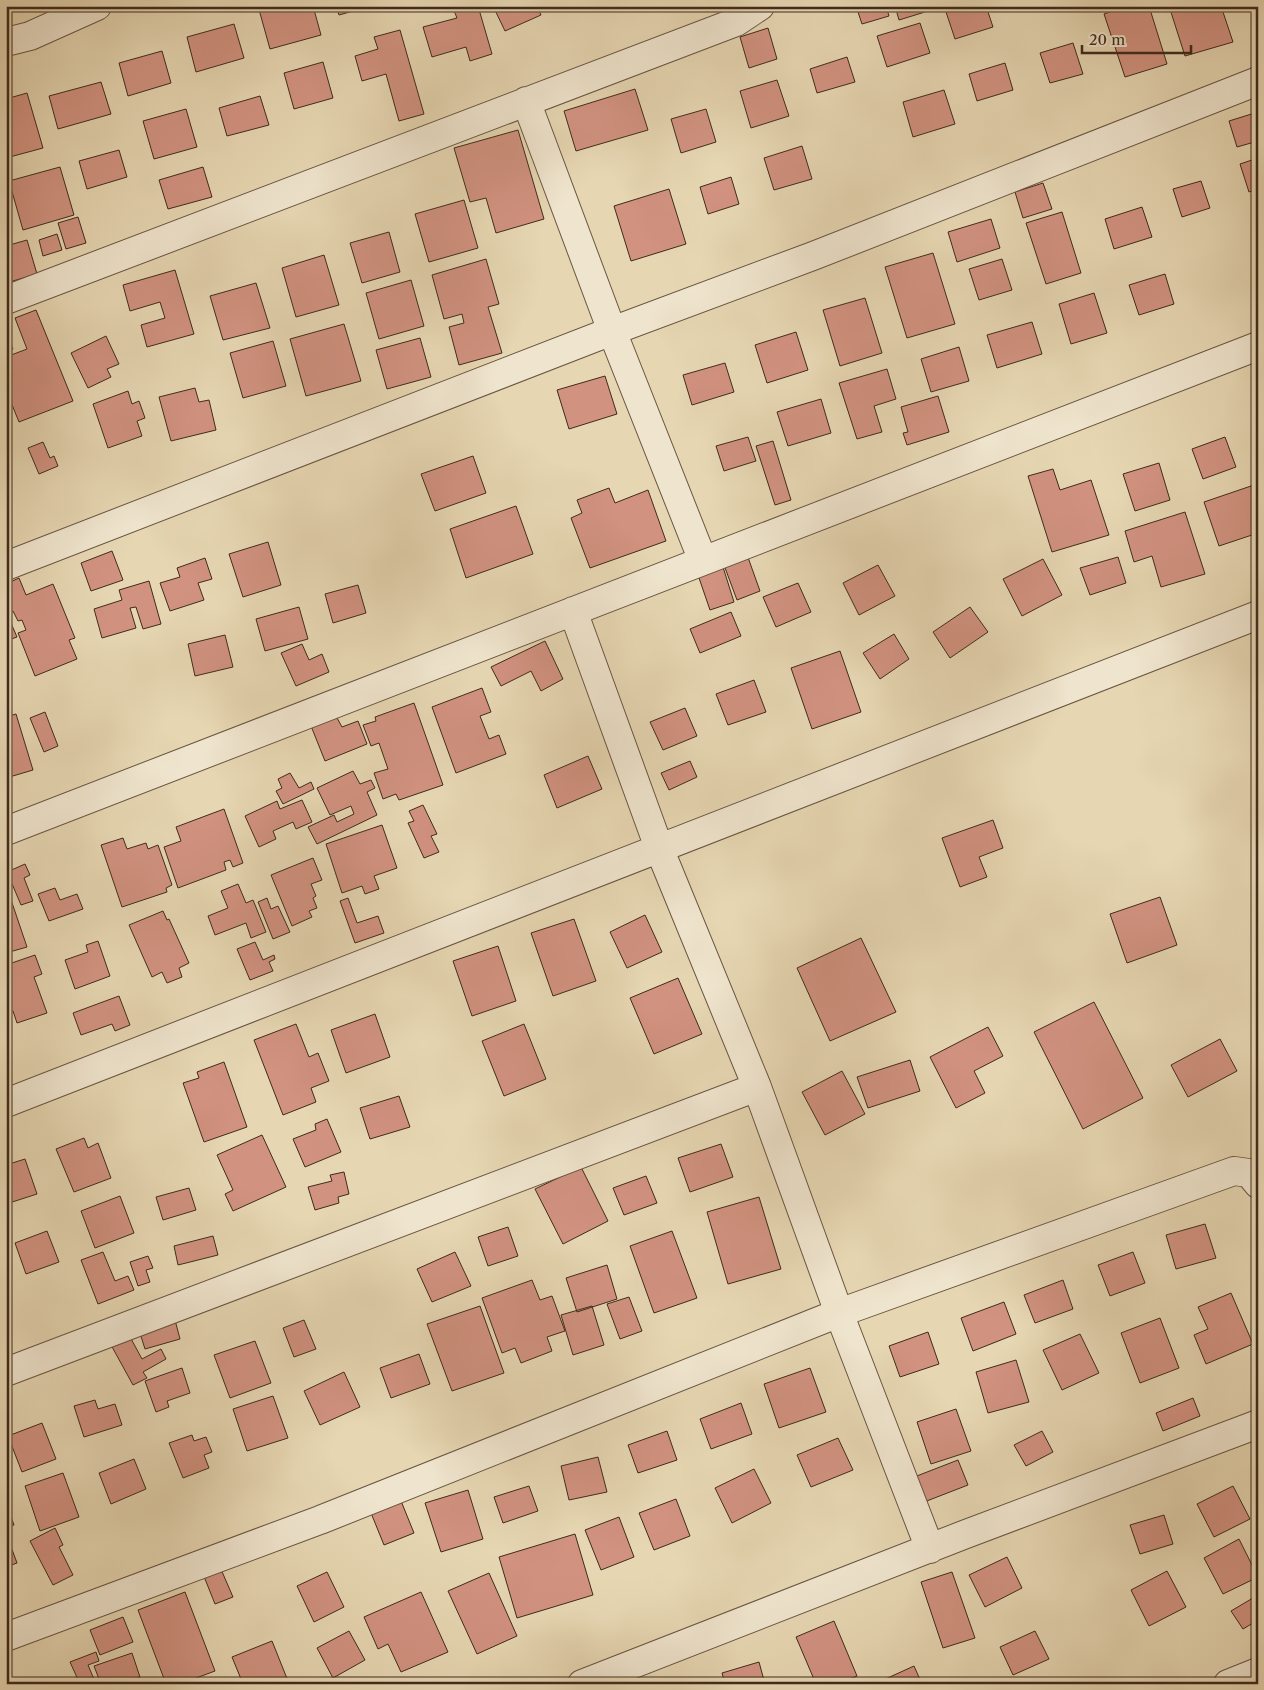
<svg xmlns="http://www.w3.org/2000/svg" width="1264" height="1690" viewBox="0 0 1264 1690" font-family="'Libre Caslon Text',serif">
  <rect width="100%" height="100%" fill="#e6d6b2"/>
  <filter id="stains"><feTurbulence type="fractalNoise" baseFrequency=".004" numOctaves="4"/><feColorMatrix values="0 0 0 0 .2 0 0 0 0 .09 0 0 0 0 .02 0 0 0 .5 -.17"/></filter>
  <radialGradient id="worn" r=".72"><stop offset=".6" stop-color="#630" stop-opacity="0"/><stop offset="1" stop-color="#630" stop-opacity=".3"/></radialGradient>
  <path fill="#d19280" stroke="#3f2b1c" d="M258,6H313L321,35L270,49Z
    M336,6H371L339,15Z
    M460,6H478L492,54L470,61L466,47L432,57L423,27L457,18L453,8Z
    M493,6H537L541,15L505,31Z
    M856,6H886L889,16L862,24Z
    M895,6H923L925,12L899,20Z
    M963,6H986L993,27L955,39L946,12Z
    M1128,6H1149L1167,64L1125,77L1104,14Z
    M1169,6H1221L1233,42L1185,56Z
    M1251,6H1258V23H1256Z
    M920,23L930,53L887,67L877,36Z
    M234,24L244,58L196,72L187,37Z
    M768,28L777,59L749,68L740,37Z
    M400,30L424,114L399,121L386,74L362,81L355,56L378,49L374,37Z
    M1073,43L1083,74L1050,83L1040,53Z
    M162,51L171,83L128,96L119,63Z
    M847,57L855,82L817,93L810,69Z
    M323,62L333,98L294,109L284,73Z
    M1005,63L1013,90L977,101L969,74Z
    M777,80L789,116L751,128L740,91Z
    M101,82L111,114L58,129L49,96Z
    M635,89L648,130L576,151L564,111Z
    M944,90L955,124L913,137L903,102Z
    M27,93L43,148L6,158V99Z
    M260,96L269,125L227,136L219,108Z
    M186,109L197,147L154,159L143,121Z
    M706,109L716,142L681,153L671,119Z
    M1258,112V141L1237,147L1229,121Z
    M518,130L544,219L496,233L486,198L470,202L454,148Z
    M802,146L812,179L774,190L764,158Z
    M119,150L127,177L87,189L79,161Z
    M1258,158V189L1249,192L1240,164Z
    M60,167L74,215L23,230L9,181Z
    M203,167L212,197L168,209L159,180Z
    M731,177L739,204L708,214L700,187Z
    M1201,181L1210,208L1182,217L1173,189Z
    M1043,183L1052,209L1023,218L1015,192Z
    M669,189L686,244L631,261L614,206Z
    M464,200L478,248L429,262L415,214Z
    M1142,207L1152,237L1114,249L1105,219Z
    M1062,212L1081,273L1046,284L1026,223Z
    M78,217L86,243L66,249L58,223Z
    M991,219L1000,248L957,262L948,232Z
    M389,232L400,272L362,283L350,243Z
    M57,234L62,250L43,256L39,240Z
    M27,240L37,274L6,283V246Z
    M933,253L955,324L907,338L885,267Z
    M324,255L339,305L296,317L282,268Z
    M486,259L499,304L488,307L502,353L459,365L449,327L464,323L462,314L444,319L432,275Z
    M1002,259L1012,290L979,300L969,269Z
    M175,270L194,334L147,347L141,325L165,318L160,302L130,311L123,285Z
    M1165,274L1174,304L1139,315L1129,285Z
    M411,280L424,326L379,339L366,293Z
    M256,283L270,328L223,340L210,296Z
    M1094,293L1107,333L1071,344L1059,304Z
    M865,298L882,353L840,366L823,310Z
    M36,310L73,401L19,422L6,390V357L27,349L15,318Z
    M1032,322L1042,354L997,368L987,335Z
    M344,324L361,381L306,396L290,339Z
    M796,332L808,370L767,383L755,345Z
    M6,335L13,349L6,352Z
    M106,336L119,364L107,369L111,377L88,388L71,353Z
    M420,338L431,377L387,389L376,350Z
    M273,341L286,386L243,398L230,353Z
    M959,347L969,381L931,392L921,359Z
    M725,363L734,392L692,405L683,375Z
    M887,369L896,399L874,406L882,432L857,439L839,383Z
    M605,376L617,414L569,429L557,390Z
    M195,388L199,402L209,400L216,430L171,441L159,397Z
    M128,391L132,404L139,401L145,418L137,421L142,436L108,448L93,404Z
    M938,396L949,432L907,445L903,433L908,432L901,407Z
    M821,399L831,433L788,446L777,412Z
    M748,437L756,461L724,471L716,446Z
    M1225,437L1236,467L1203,479L1192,449Z
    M773,441L791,500L775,505L756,446Z
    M43,442L50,458L54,456L58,466L39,474L28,448Z
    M473,456L486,493L435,511L421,474Z
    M1159,463L1170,500L1135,511L1123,474Z
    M1053,469L1060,490L1091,480L1109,535L1052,552L1028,476Z
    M1254,485L1258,496V533L1219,546L1204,502Z
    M609,488L615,503L648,490L666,541L590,568L571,518L582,513L577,500Z
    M6,493L11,509L6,510Z
    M516,506L533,554L466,578L450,529Z
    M1185,512L1205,574L1161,587L1152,556L1134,562L1125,531Z
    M268,542L281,585L243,597L229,554Z
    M745,549L760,591L737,600L721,557Z
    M112,551L123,580L91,591L81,563Z
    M1118,557L1126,583L1090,595L1080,568Z
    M205,558L212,579L198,583L204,600L170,611L160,583L180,577L177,568Z
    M1043,559L1062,595L1022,616L1003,579Z
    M878,565L895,596L859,615L843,583Z
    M723,567L734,602L710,610L698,575Z
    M19,578L26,595L53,584L75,638L69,640L77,659L35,676L18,633L26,630L22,620L18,621L13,611L7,614L17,637L6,641V584Z
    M149,581L161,624L143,629L136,607L130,608L136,628L102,638L94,609L122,600L119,590Z
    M798,583L811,612L776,627L763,597Z
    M358,585L366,613L333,623L325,594Z
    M299,607L308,639L265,651L256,619Z
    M970,607L988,632L950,658L933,632Z
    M731,612L741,636L700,653L690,629Z
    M894,634L909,659L880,679L863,653Z
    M225,635L233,667L195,676L188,644Z
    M545,641L563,679L541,691L531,671L501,686L491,667Z
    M302,644L309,660L322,654L329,672L296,686L281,653Z
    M840,651L861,712L812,729L791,668Z
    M754,680L766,712L728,725L716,694Z
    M482,688L491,712L480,716L489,739L499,735L506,754L456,773L432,707Z
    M414,703L443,785L399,800L396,794L383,799L374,773L388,769L379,743L371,746L363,725L376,721L375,717Z
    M685,708L697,736L663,750L650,722Z
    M45,712L58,746L44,752L30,718Z
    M16,714L33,770L6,778V717Z
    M336,716L342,727L358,721L367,744L325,761L311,726Z
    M588,756L602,789L557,808L544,775Z
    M690,761L697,777L669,790L661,773Z
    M353,771L360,784L371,780L375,788L367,792L377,815L317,844L308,827L334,815L337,822L354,814L351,806L330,815L317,788Z
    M290,773L299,788L311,782L314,789L283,804L276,791L282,788L278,779Z
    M302,800L312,822L296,829L293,822L273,831L276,839L259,847L245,816L277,801L280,809Z
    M423,805L437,834L431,836L439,852L424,858L408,823L414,821L409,811Z
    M224,809L243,863L233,867L230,860L224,862L226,870L178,888L164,847L181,841L176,827Z
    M993,820L1003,848L979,857L987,877L960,887L942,838Z
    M382,825L397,868L374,876L379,889L365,894L362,886L342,893L326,844Z
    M123,838L127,849L146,843L148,849L158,845L172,885L166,888L167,892L122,907L101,845Z
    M313,858L322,880L311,884L316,896L313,898L317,908L309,911L312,917L292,926L271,875Z
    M25,864L30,875L24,878L33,901L21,905L7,872Z
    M238,884L246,903L253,900L266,932L251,938L246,923L215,935L208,916L228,908L221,891Z
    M6,885L27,947L6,953Z
    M55,888L60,900L77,894L83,909L49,921L38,894Z
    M1160,897L1177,945L1127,963L1110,914Z
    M267,898L271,909L278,906L290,932L273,939L258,902Z
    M348,898L357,923L378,916L384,933L355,943L340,901Z
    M163,911L167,920L169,919L189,963L179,968L182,977L167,983L162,972L152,977L129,925Z
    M645,915L662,952L627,968L610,932Z
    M574,919L596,981L553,996L531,933Z
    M861,938L896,1012L830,1041L797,968Z
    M98,941L110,976L75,989L65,960L88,952L86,945Z
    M255,942L263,960L274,955L275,959L269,962L273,971L250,980L237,949Z
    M498,946L516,1001L472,1016L453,961Z
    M35,955L42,974L34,977L47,1013L17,1023L13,1011L6,1014V965Z
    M678,978L702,1034L654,1054L630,998Z
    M119,996L130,1025L115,1031L112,1024L81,1035L73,1013Z
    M1094,1002L1143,1098L1083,1129L1034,1032Z
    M375,1014L390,1057L346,1073L331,1030Z
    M296,1024L309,1057L318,1053L329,1081L311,1088L316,1102L283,1115L254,1040Z
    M524,1024L546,1079L504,1096L482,1041Z
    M988,1027L1003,1056L974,1071L985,1093L956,1108L930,1057Z
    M1220,1039L1237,1071L1188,1097L1171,1065Z
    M910,1060L920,1091L868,1108L857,1077Z
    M224,1062L247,1127L204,1142L183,1083L199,1078L197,1072Z
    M842,1071L865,1114L825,1135L802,1092Z
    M399,1096L410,1127L370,1139L360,1108Z
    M327,1119L341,1152L305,1167L293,1139L316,1130L315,1124Z
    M262,1135L286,1187L233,1211L225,1194L233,1190L217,1155Z
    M84,1138L88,1148L98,1143L111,1178L74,1192L56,1149Z
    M721,1144L733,1177L690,1192L678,1158Z
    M25,1159L37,1194L6,1204V1165Z
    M581,1167L608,1221L563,1244L535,1189Z
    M344,1172L349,1194L338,1197L339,1203L315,1210L308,1187L332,1181L330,1175Z
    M646,1176L657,1203L624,1215L613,1188Z
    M189,1188L196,1210L163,1220L156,1197Z
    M120,1196L134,1233L95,1248L81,1211Z
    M759,1197L781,1269L728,1284L707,1212Z
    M1205,1224L1216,1258L1176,1269L1166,1235Z
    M508,1227L518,1256L488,1266L478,1237Z
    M47,1231L59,1262L26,1274L15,1243Z
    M672,1231L697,1298L654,1313L630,1246Z
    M213,1236L218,1255L178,1265L174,1246Z
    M103,1252L115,1281L128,1276L134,1290L98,1304L81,1260Z
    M455,1252L471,1286L432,1302L417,1269Z
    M1133,1252L1145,1283L1110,1296L1098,1265Z
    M148,1256L153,1268L146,1270L150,1282L138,1286L130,1262Z
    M607,1265L617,1299L577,1312L566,1278Z
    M532,1280L540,1300L552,1296L565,1331L547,1337L552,1351L521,1363L515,1348L502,1353L482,1298Z
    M1063,1280L1073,1309L1035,1323L1024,1295Z
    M1231,1293L1253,1344L1206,1364L1194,1335L1208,1329L1198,1307Z
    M629,1297L642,1331L620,1339L607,1304Z
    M1004,1302L1016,1334L973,1351L961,1318Z
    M480,1306L504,1373L452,1391L427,1324Z
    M592,1306L604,1345L573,1355L561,1315Z
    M1160,1318L1179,1368L1140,1383L1121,1333Z
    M175,1320L180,1339L145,1349L139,1330Z
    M304,1320L316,1349L294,1357L283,1328Z
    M928,1332L939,1364L900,1377L889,1346Z
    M1080,1334L1099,1373L1062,1390L1043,1350Z
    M129,1335L142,1359L161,1349L166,1359L143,1372L147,1378L133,1385L111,1345Z
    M255,1341L271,1383L230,1398L214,1355Z
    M419,1354L430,1384L391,1398L380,1368Z
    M1016,1360L1029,1402L988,1413L976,1372Z
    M182,1368L190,1393L167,1401L169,1407L156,1412L145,1381Z
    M810,1368L826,1412L779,1428L764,1384Z
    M344,1372L360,1407L320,1425L304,1391Z
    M273,1396L288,1438L247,1451L233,1409Z
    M1193,1398L1200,1416L1163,1431L1156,1413Z
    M95,1400L98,1409L115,1404L122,1425L84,1437L74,1406Z
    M741,1403L752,1434L711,1449L700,1419Z
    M956,1409L971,1451L931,1464L917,1422Z
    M42,1423L56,1459L22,1472L8,1436Z
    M667,1431L677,1460L638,1473L628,1445Z
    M1042,1431L1053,1452L1026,1466L1014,1445Z
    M192,1435L194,1441L206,1437L212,1452L204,1455L209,1468L183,1478L169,1443Z
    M838,1438L853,1470L811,1487L797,1455Z
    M598,1457L607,1492L569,1500L561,1466Z
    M134,1459L146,1489L111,1504L99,1473Z
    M958,1460L968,1485L919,1504L909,1479Z
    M754,1469L771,1503L732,1523L715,1488Z
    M63,1473L79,1517L40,1531L25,1486Z
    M529,1486L538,1511L503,1523L494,1497Z
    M1233,1486L1250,1519L1214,1537L1197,1504Z
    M468,1490L483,1539L441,1552L425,1503Z
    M399,1496L414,1533L384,1545L369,1508Z
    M676,1499L690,1536L654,1550L639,1513Z
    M6,1503L14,1525L6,1527Z
    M1164,1515L1173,1544L1140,1554L1130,1525Z
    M619,1517L634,1557L601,1570L585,1530Z
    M55,1528L63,1545L59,1547L73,1575L53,1585L30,1541Z
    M6,1533L17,1563L6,1567Z
    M575,1534L593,1595L517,1618L499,1557Z
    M1239,1539L1258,1577L1223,1594L1204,1558Z
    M1007,1557L1022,1588L985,1607L969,1575Z
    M220,1567L233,1597L215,1604L203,1574Z
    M1167,1571L1186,1607L1149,1626L1131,1590Z
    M327,1572L344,1607L314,1622L297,1586Z
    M952,1572L975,1638L943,1648L921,1582Z
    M489,1573L517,1636L477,1654L448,1591Z
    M185,1592L215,1671L180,1684H166L138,1610Z
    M421,1592L448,1652L401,1672L388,1644L378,1649L364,1617Z
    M1258,1595V1620L1243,1629L1231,1611Z
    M123,1617L133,1642L100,1655L90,1630Z
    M834,1621L857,1676L838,1684H816L796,1637Z
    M349,1631L365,1660L333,1678L317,1648Z
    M1035,1631L1049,1659L1013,1675L1000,1647Z
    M272,1641L288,1681L281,1684H243L232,1657Z
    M96,1652L99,1661L88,1665L96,1684H80L70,1662Z
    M132,1653L140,1677L121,1684H101L94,1666Z
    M759,1662L765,1684H725L722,1673Z
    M914,1666L922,1684H883L881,1681Z
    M19,1678L22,1684H6Z"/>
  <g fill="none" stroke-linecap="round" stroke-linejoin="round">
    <defs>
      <path id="minor" d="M6,42L30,36L97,6
        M526,101L612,331L703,561
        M6,300L736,22L760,6
        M6,566L612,331L813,256L1258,81
        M573,611L659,848L757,1087L839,1313L930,1549
        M6,831L1258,346
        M6,1103L1258,615
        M6,1372L757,1087
        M6,1637L320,1520L839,1313L1234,1171L1249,1173L1258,1184
        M582,1684L966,1534L1258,1424
        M1228,1684L1258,1672"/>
    </defs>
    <use href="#minor" stroke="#695642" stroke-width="30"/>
    <use href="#minor" stroke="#efe4cd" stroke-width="28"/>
  </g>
  <rect width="1264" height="1690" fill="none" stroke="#e6d6b2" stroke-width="25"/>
  <rect x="8" y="8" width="1249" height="1675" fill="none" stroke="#3f2b1c" stroke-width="2.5"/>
  <rect x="12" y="12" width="1239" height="1665" fill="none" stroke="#3f2b1c"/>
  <path d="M1082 45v8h109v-8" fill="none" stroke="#3f2b1c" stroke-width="2.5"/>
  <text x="1089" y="45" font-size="15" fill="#3f2b1c" stroke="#efe4cd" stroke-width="4" paint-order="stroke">20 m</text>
  <rect width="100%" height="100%" filter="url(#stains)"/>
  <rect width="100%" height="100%" fill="url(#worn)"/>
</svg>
